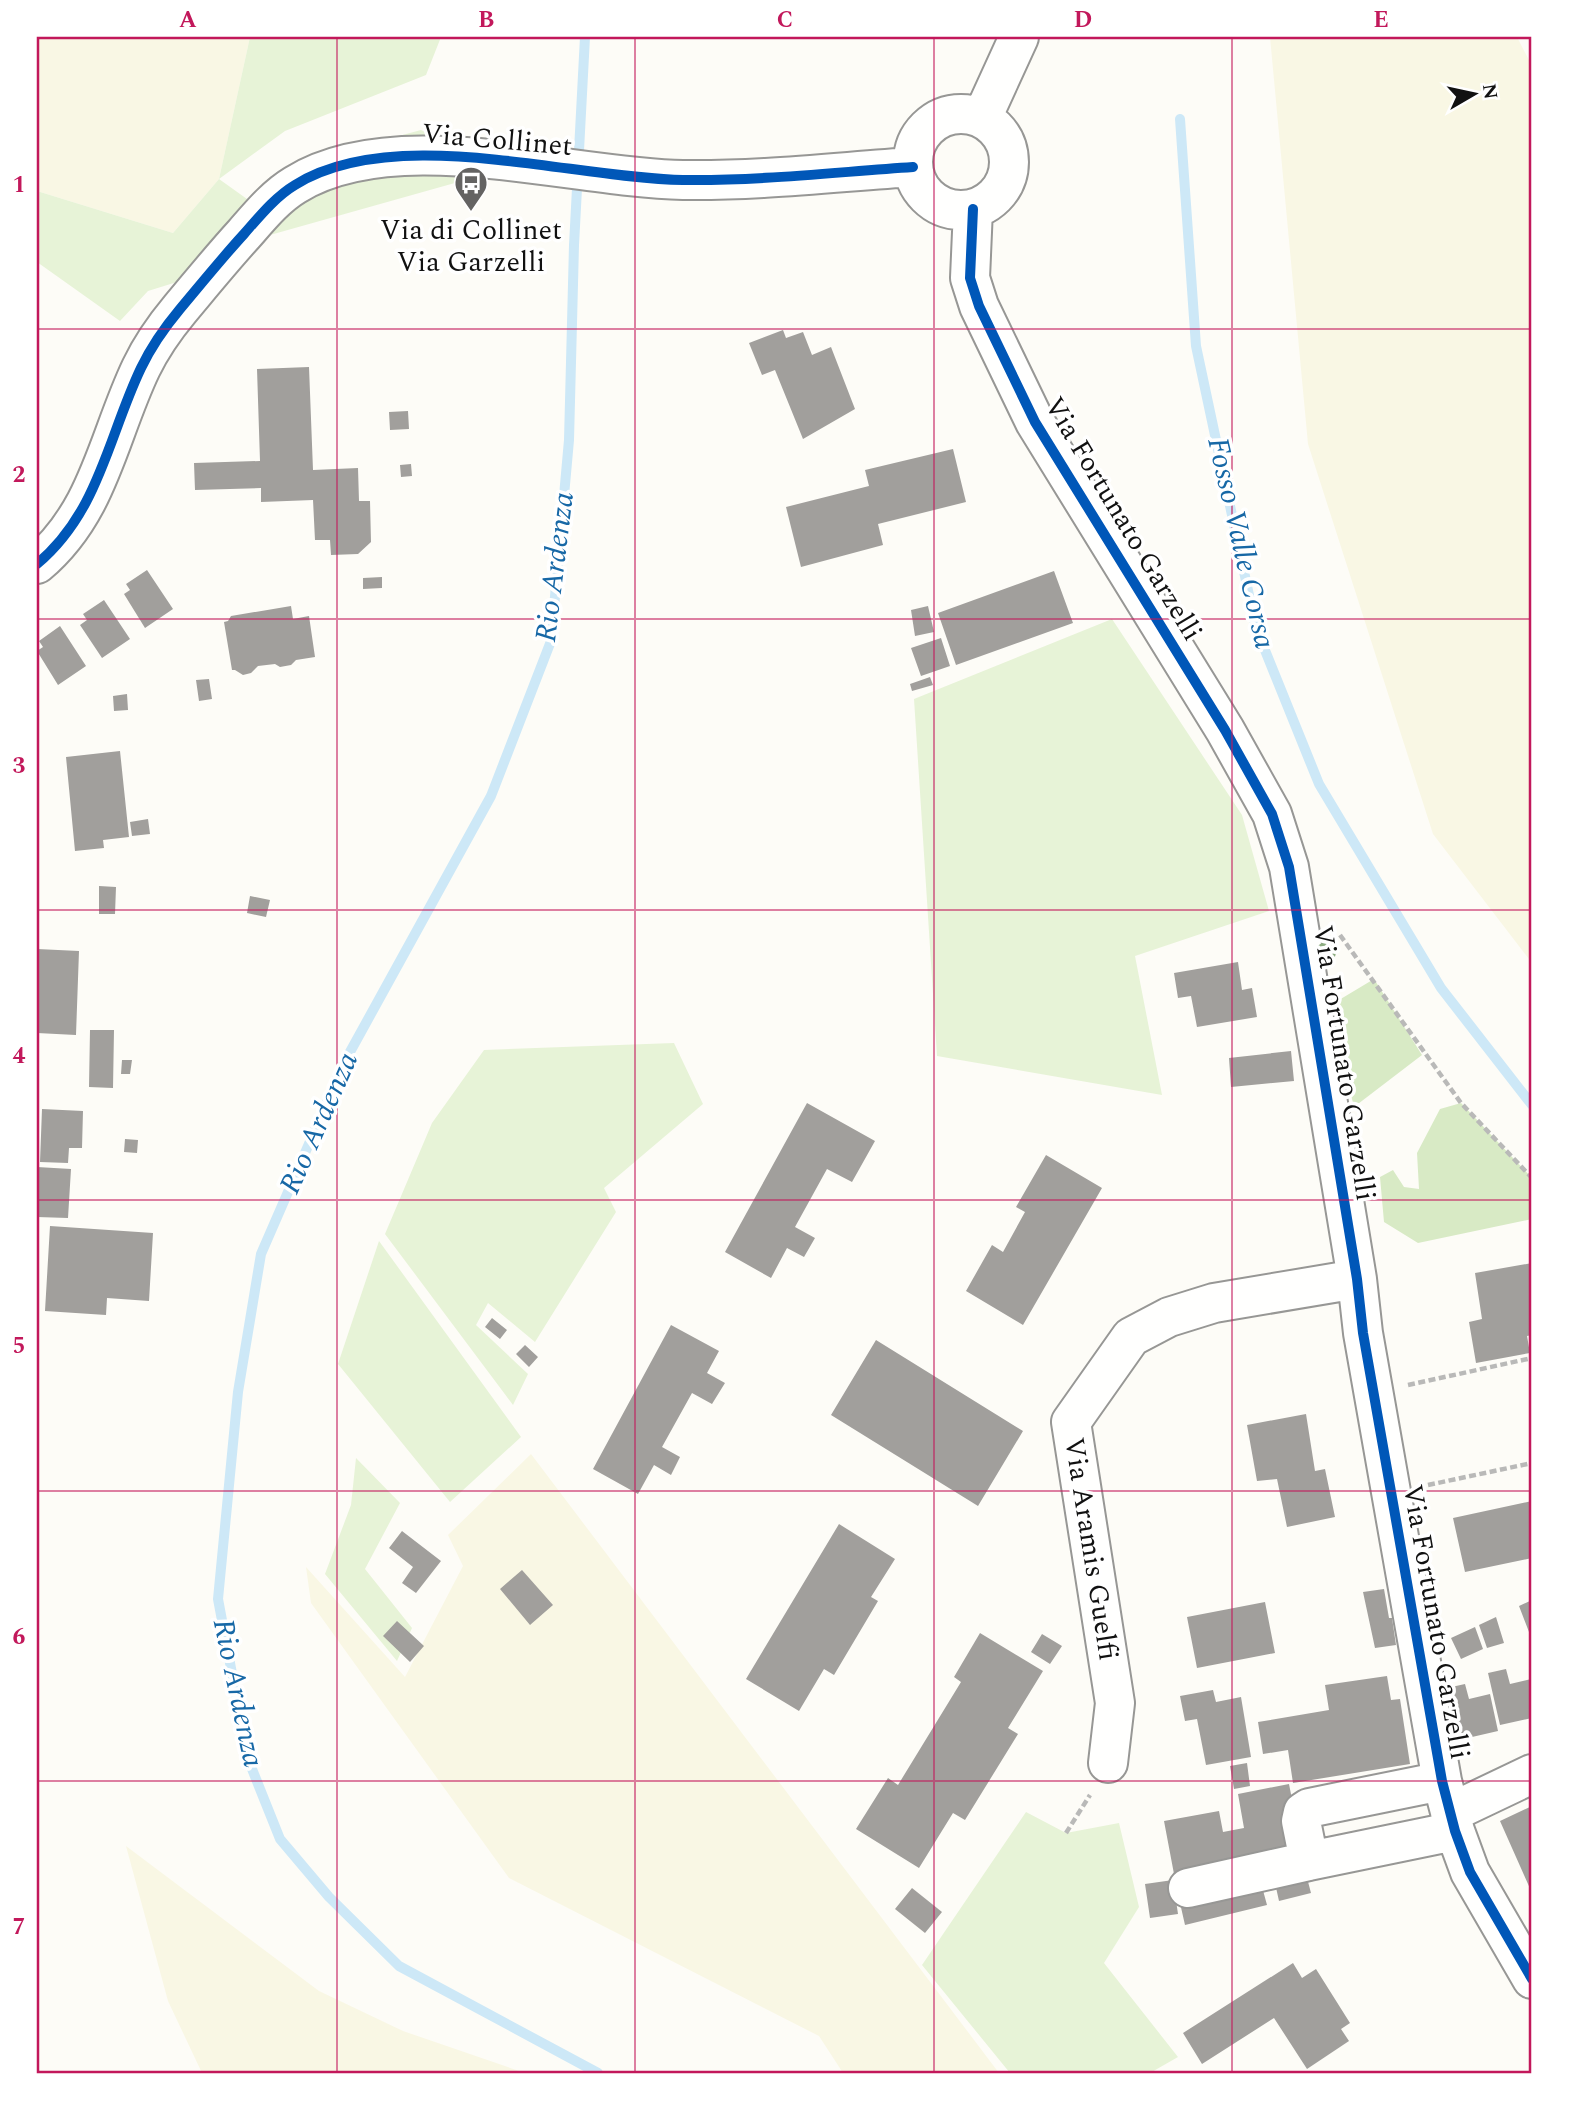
<svg xmlns="http://www.w3.org/2000/svg" width="1569" height="2110" viewBox="0 0 1569 2110" font-family="Spectral,serif">
  <rect width="100%" height="100%" fill="#fdfcf7"/>
  <path fill="#f9f7e4" d="M37,37H250L219,179L173,233L37,191Z
    M1270,37H1517L1532,66V963L1433,834L1308,444Z
    M531,1454L999,2073H843L819,2036L509,1878L311,1603L306,1567L405,1677L463,1566L448,1535Z
    M126,1846L319,1991L403,2031L525,2073H202L168,2001Z"/>
  <path fill="#e7f3d7" d="M250,37H441L426,75L285,131L219,179L254,204L302,162L421,130L501,170L242,243L193,277L148,291L120,321L37,262V191L173,233L219,179Z
    M1112,619L1242,815L1269,911L1135,956L1162,1095L937,1056L914,699Z
    M674,1043L703,1104L604,1188L616,1212L535,1342L488,1303L476,1325L528,1374L513,1405L385,1234L432,1123L484,1050Z
    M379,1241L521,1437L450,1502L338,1364Z
    M356,1458L400,1503L365,1569L412,1628L397,1661L325,1574L351,1505Z
    M1026,1812L1066,1833L1119,1823L1139,1907L1104,1963L1178,2057L1150,2073H1010L922,1965Z"/>
  <path fill="#d8eac5" d="M1374,979L1422,1055L1354,1107L1329,1006Z
    M1461,1103L1532,1178V1219L1418,1243L1384,1222L1380,1177L1393,1170L1404,1187L1419,1189L1417,1153L1440,1109Z"/>
  <g fill="none" stroke-linecap="round" stroke-linejoin="round">
    <path stroke="#cde8f7" stroke-width="10" d="M585,37L574,245L569,440L551,641L491,796L345,1061L261,1254L238,1392L218,1599L248,1759L280,1839L329,1897L399,1966L598,2073
      M1180,119L1196,346L1256,628L1319,784L1441,988L1532,1105"/>
  </g>
  <path fill="#a19f9c" d="M783,330L786,338L803,332L812,355L831,347L855,409L803,439L775,370L762,375L749,343Z
    M309,367L313,470L358,468L359,501H370L371,542L358,554L331,555L330,540H315L313,500L261,502V488L195,490L194,463L260,461L257,369Z
    M408,411L409,429L390,430L389,412Z
    M953,449L966,502L878,524L883,545L801,567L786,507L869,486L865,470Z
    M411,464L412,476L401,477L400,465Z
    M147,570L173,609L145,628L124,594L130,590L126,584Z
    M1054,571L1073,623L956,665L938,613Z
    M382,577V588L363,589V578Z
    M104,600L130,639L102,658L80,625L87,620L83,614Z
    M291,606L293,619L309,616L315,657L296,660L291,665L280,667L275,664L258,666L251,673L243,675L235,670H232L224,622L228,621L231,616Z
    M928,606L934,632L915,636L911,610Z
    M60,626L86,666L58,685L37,651L43,647L39,641Z
    M941,638L950,666L921,676L911,648Z
    M930,677L933,685L912,691L910,684Z
    M209,679L212,699L199,701L196,680Z
    M127,694L128,710L114,711L113,696Z
    M120,751L129,837L103,840L104,848L75,851L66,757Z
    M148,819L150,834L132,836L130,822Z
    M99,886L116,887L115,914H99Z
    M250,896L270,900L266,917L247,913Z
    M37,949L79,951L76,1035L37,1033Z
    M1238,962L1242,990L1252,988L1257,1017L1197,1027L1191,996L1178,998L1174,973Z
    M90,1030H114L113,1088L89,1087Z
    M1291,1051L1294,1081L1231,1087L1229,1058Z
    M122,1060H132L130,1074H121Z
    M807,1103L875,1141L852,1182L827,1169L795,1227L815,1238L804,1257L787,1248L771,1278L725,1252Z
    M42,1109L83,1111L82,1148H69L68,1163L40,1162Z
    M125,1139L138,1140L137,1153L124,1152Z
    M1046,1155L1102,1188L1023,1325L966,1291L992,1245L1003,1252L1025,1212L1016,1207Z
    M37,1167L71,1169L68,1218L37,1217Z
    M50,1226L153,1233L149,1301L107,1298L106,1315L45,1311Z
    M1532,1263V1335L1527,1336L1530,1353L1476,1363L1469,1322L1482,1319L1475,1273Z
    M492,1318L507,1330L500,1339L485,1327Z
    M671,1325L719,1351L707,1373L725,1383L712,1404L692,1393L662,1447L680,1457L671,1475L654,1465L638,1494L593,1469Z
    M876,1340L1023,1431L978,1506L831,1415Z
    M525,1345L538,1357L529,1367L516,1354Z
    M1306,1414L1315,1471L1325,1469L1335,1517L1287,1527L1277,1479L1257,1481L1247,1425Z
    M1532,1501V1558L1465,1572L1453,1518Z
    M839,1524L895,1559L871,1597L878,1601L834,1675L824,1669L799,1711L746,1679Z
    M402,1531L441,1561L416,1593L402,1583L413,1567L389,1548Z
    M522,1570L553,1605L530,1625L500,1589Z
    M1384,1589L1389,1618H1392L1396,1645L1375,1648L1363,1592Z
    M1532,1600V1631L1529,1632L1519,1606Z
    M1265,1602L1275,1653L1197,1668L1187,1617Z
    M1496,1617L1504,1643L1487,1648L1479,1625Z
    M397,1621L424,1646L410,1662L383,1636Z
    M1475,1627L1483,1649L1461,1659L1451,1638Z
    M980,1633L1043,1671L1008,1728L1018,1734L965,1820L953,1813L919,1868L856,1829L888,1778L898,1785L961,1682L954,1677Z
    M1042,1634L1062,1646L1050,1664L1031,1652Z
    M1506,1669L1510,1684L1531,1679L1532,1718L1500,1725L1488,1673Z
    M1387,1676L1391,1700L1400,1699L1410,1764L1293,1783L1288,1750L1263,1754L1258,1722L1329,1710L1325,1685Z
    M1465,1684L1469,1699L1490,1694L1498,1731L1459,1740L1447,1688Z
    M1213,1690L1216,1702L1241,1697L1251,1757L1206,1765L1197,1719L1185,1721L1180,1696Z
    M1247,1763L1250,1786L1234,1789L1230,1766Z
    M1289,1784L1302,1850L1174,1874L1164,1821L1219,1811L1223,1832L1244,1828L1238,1794Z
    M1532,1806V1893L1500,1821Z
    M1306,1874L1311,1893L1279,1901L1275,1883Z
    M1173,1880L1178,1914L1150,1918L1145,1884Z
    M1261,1883L1267,1905L1185,1925L1180,1903Z
    M912,1888L942,1912L925,1933L895,1909Z
    M1293,1963L1302,1978L1316,1969L1350,2023L1341,2029L1349,2041L1307,2069L1274,2018L1202,2064L1183,2033Z"/>
  <g fill="none" stroke-linecap="round" stroke-linejoin="round">
    <defs>
      <path id="minor" d="M913 162a48 48 0 1 1 96 0a48 48 0 1 1-96 0Z
        M982,118L1019,37
        M973,209L970,278L979,306L1035,422L1225,730L1272,814L1289,867L1357,1279L1363,1333L1442,1781L1455,1831L1470,1872L1532,1979
        M37,564C99,512 108,437 141,368C151,347 165,327 180,309C201,284 222,258 244,234C259,217 275,197 295,185C395,123 570,178 683,180C760,181 837,172 913,167
        M1108,1763L1115,1703L1071,1422L1131,1337L1169,1317L1214,1303L1357,1279
        M1442,1781L1309,1808L1303,1812L1301,1821L1309,1861L1455,1831
        M1450,1813L1532,1774
        M1188,1888L1309,1861"/>
    </defs>
    <use href="#minor" stroke="#979795" stroke-width="42"/>
    <path stroke="#b9b9b8" stroke-width="4.5" stroke-dasharray="7 3.5" stroke-linecap="butt" d="M1340,935L1461,1103L1532,1178
      M1408,1385L1532,1358
      M1428,1485L1532,1463
      M1066,1833L1090,1795"/>
    <use href="#minor" stroke="#fffffe" stroke-width="38"/>
    <defs>
      <path id="cycleway" d="M973,209L970,278L979,306L1035,422L1225,730L1272,814L1289,867L1357,1279L1363,1333L1442,1781L1455,1831L1470,1872L1532,1979
        M37,564C99,512 108,437 141,368C151,347 165,327 180,309C201,284 222,258 244,234C259,217 275,197 295,185C395,123 570,178 683,180C760,181 837,172 913,167"/>
    </defs>
    <use href="#cycleway" stroke="#fff" stroke-width="15"/>
    <use href="#cycleway" stroke="#0057b8" stroke-width="10"/>
  </g>
  <circle fill="#8cac80" cx="1326" cy="952" r="10"/>
  <path fill="none" stroke="#c2185b" stroke-width="2" stroke-opacity="0.55" d="M337,37V2073M635,37V2073M934,37V2073M1232,37V2073M37,329H1532M37,619H1532M37,910H1532M37,1200H1532M37,1491H1532M37,1781H1532"/>
  <defs>
    <symbol id="bus-pin" viewBox="-11 -11 22 30"><path d="M0 17L-7.5 6A9.5 9.5 0 1 1 7.5 6Z" fill="#646362" stroke="#fff"/><path d="M-5-6H5V4H4V6H2V4H-2V6H-4V4H-5ZM-3.5-4V0h7V-4ZM-3.5 1.2v1.5H-2V1.2ZM2 1.2v1.5H3.5V1.2Z" fill="#fff"/></symbol>
  </defs>
  <g fill-rule="evenodd">
    <use href="#bus-pin" x="452" y="164" width="38" height="52"/>
  </g>
  <g text-anchor="middle" dominant-baseline="central" stroke-width="7" stroke-linejoin="round" paint-order="stroke">
    <g font-size="28" fill="#111" stroke="#fff">
      <text transform="translate(497 140) rotate(5)">Via Collinet</text>
      <text transform="translate(1123 519) rotate(59)">Via Fortunato Garzelli</text>
      <text transform="translate(1344 1063) rotate(81)">Via Fortunato Garzelli</text>
      <text transform="translate(1091 1549) rotate(81)">Via Aramis Guelfi</text>
      <text transform="translate(1436 1622) rotate(80)">Via Fortunato Garzelli</text>
    </g>
    <g font-size="28" fill="#111" stroke="#fff">
      <text x="471" y="230">Via di Collinet<tspan x="471" dy="32">Via Garzelli</tspan></text>
    </g>
    <g font-size="30" font-style="italic" fill="#1768a6" stroke="#fff">
      <text transform="translate(1241 543) rotate(77)">Fosso Valle Corsa</text>
      <text transform="translate(555 567) rotate(-83)">Rio Ardenza</text>
      <text transform="translate(319 1123) rotate(-66)">Rio Ardenza</text>
      <text transform="translate(238 1693) rotate(78)">Rio Ardenza</text>
    </g>
  </g>
  <rect width="1569" height="2110" fill="none" stroke="#ffffff" stroke-width="77"/>
  <g transform="translate(1474 94) rotate(81)" stroke="#ffffff" stroke-width="5" paint-order="stroke">
  <path d="M0-5L12 26L0 18L-12 26Z" fill="#111111"/>
  <text y="-10" font-size="19" font-weight="bold" text-anchor="middle" fill="#111111">N</text>
  </g>
  <rect x="38" y="38" width="1492" height="2034" fill="none" stroke="#c2185b" stroke-width="2.5"/>
  <g font-size="23" text-anchor="middle" font-weight="bold" fill="#c2185b">
    <text x="188" y="27">A</text>
    <text x="486" y="27">B</text>
    <text x="785" y="27">C</text>
    <text x="1083" y="27">D</text>
    <text x="1381" y="27">E</text>
    <text x="19" y="192">1</text>
    <text x="19" y="482">2</text>
    <text x="19" y="773">3</text>
    <text x="19" y="1063">4</text>
    <text x="19" y="1353">5</text>
    <text x="19" y="1644">6</text>
    <text x="19" y="1934">7</text>
  </g>
</svg>
